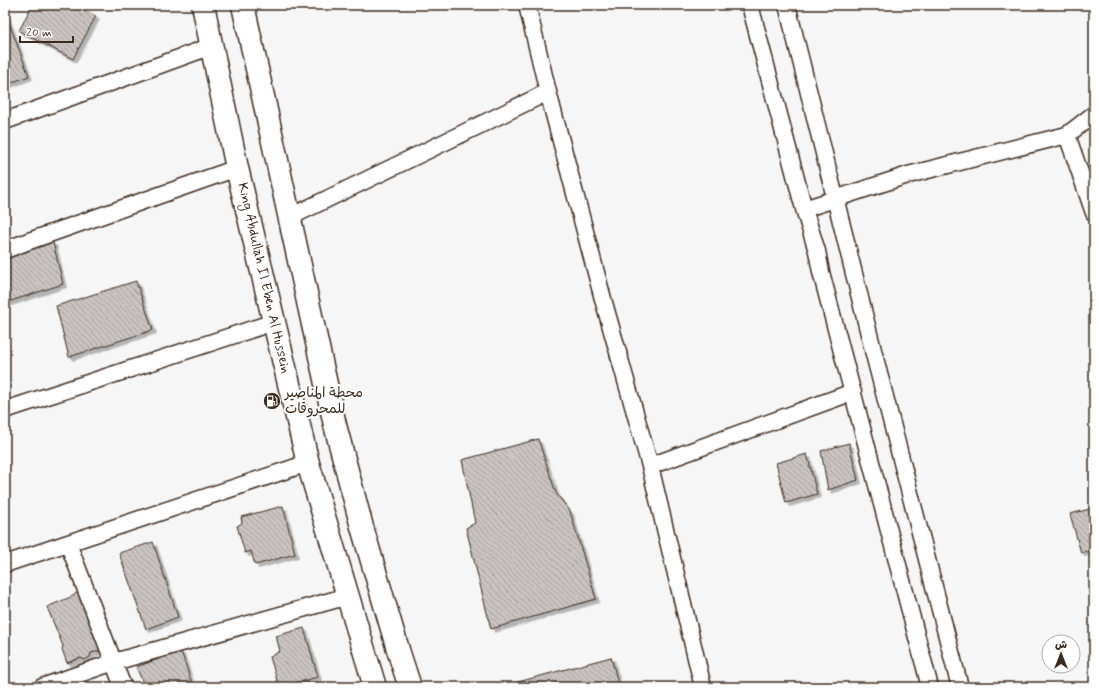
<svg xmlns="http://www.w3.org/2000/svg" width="1099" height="692" viewBox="0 0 1099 692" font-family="Mynerve,'Playpen Sans Arabic',sans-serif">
  <defs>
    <pattern id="building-back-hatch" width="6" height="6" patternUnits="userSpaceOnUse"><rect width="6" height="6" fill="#c9c3c1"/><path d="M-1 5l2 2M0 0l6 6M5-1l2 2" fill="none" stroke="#a49f9c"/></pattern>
    <filter id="shadow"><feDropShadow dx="3.5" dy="3.5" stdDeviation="0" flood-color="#0004"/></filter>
  </defs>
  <rect width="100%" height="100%" fill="#f7f6f6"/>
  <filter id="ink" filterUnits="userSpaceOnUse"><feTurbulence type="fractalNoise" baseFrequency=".025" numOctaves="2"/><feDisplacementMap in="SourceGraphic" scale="8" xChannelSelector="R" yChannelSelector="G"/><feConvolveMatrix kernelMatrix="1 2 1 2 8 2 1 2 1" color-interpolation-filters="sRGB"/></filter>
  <g filter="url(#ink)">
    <path fill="url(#building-back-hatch)" stroke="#3b2a1e" filter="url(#shadow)" d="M32,5H73L96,16L73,59L19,31Z
      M5,12L29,76L5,85Z
      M53,242L63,284L5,303V259Z
      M136,281L153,330L69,357L56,306Z
      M538,439L556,493L570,511L596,599L491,629L466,528L475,523L462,460Z
      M849,443L858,480L828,490L821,451Z
      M807,454L817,494L786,503L776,463Z
      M283,506L295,554L255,565L251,551L245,553L237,526L242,523L241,517Z
      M1094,508V549L1081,553L1070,514Z
      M153,542L178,617L146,629L119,553Z
      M76,593L86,595L103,650L91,653L90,657L85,660L80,658L67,663L62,649L63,646L47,607L73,596Z
      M304,628L318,677L279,687L270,657L280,651L276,636Z
      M181,651L193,687H145L136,667Z
      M611,657L619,687H503V686Z"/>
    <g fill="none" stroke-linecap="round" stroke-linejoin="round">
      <defs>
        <path id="minor" d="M527,5L548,92L603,299L650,466L703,687
          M750,5L804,209L817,251L821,272L930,687
          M787,5L875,358L960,687
          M5,121L212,46
          M1067,135L1094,114
          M804,209L908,175L1067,135L1094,213
          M290,217L548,92
          M5,250L29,241L237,168
          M5,410L274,322
          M650,466L853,392
          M68,543L123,687
          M5,564L308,463
          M42,687L114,662L348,596"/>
        <path id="primary" d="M203,5L237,168L308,463L375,687
          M243,5L335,425L362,527L399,653L410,687"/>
      </defs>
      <use href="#minor" stroke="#3b2a1e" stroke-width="19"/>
      <use href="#primary" stroke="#3b2a1e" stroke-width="25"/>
      <use href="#minor" stroke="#fff" stroke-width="16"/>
      <use href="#primary" stroke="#fff" stroke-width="22"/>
    </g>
  </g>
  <defs>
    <symbol id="fuel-disc" viewBox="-11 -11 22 22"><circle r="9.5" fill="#3b2a1e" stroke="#fff"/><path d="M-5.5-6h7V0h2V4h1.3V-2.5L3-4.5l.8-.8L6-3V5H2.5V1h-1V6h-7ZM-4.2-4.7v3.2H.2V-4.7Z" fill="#fff"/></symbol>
  </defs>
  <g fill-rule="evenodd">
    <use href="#fuel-disc" x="262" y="391" width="20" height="20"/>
  </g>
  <g text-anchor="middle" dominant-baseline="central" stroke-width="4" stroke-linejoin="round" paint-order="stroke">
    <g font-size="14" fill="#3b2a1e" stroke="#fff">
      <text transform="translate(264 278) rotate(77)">King Abdullah II Eben Al Hussein</text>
    </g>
    <g font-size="14" fill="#3b2a1e" stroke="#fff" text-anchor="start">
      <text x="285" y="393">محطة المناصير<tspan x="285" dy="16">للمحروقات</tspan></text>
    </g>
  </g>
  <rect width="1099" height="692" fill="none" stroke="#fff" stroke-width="20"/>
  <rect x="10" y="10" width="1079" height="672" fill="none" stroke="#3b2a1e" stroke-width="1.5" filter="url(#ink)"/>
  <g transform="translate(1061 654)"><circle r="19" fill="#ffffff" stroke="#b1aaa5"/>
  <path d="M0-3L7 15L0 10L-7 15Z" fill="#3b2a1e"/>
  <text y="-6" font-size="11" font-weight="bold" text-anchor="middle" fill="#3b2a1e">ش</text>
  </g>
  <path d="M20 36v6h53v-6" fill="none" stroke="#3b2a1e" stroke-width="2"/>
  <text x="26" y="36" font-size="12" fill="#3b2a1e" stroke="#ffffff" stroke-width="3" paint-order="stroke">20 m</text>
</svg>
